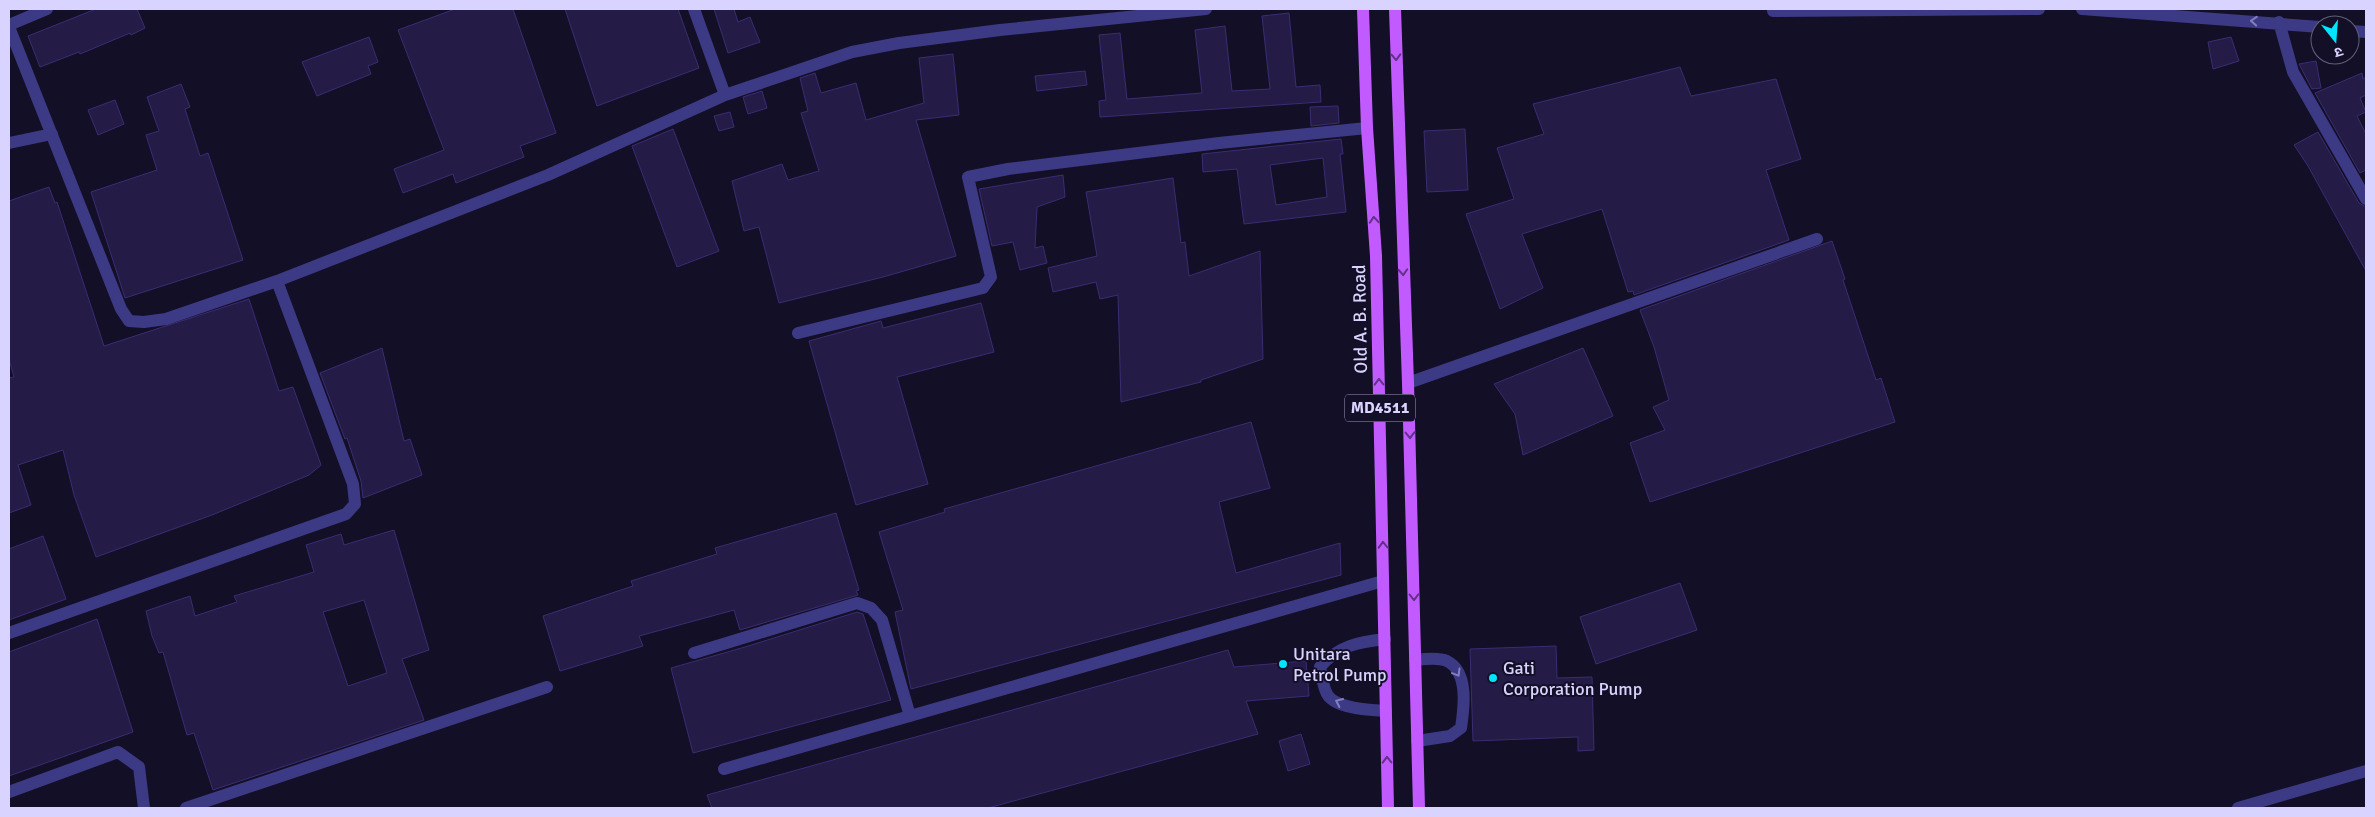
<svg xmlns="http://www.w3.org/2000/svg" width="2375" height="817" viewBox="0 0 2375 817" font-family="Signika,'Noto Sans Devanagari',sans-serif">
  <rect width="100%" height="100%" fill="#130f26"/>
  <path fill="#241b47" stroke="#3b2d73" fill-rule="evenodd" d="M96,9H137L145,28L131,35L130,33L80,54L79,52L40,67L28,36Z
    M455,9H513L556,133L520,146L524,157L456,183L453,174L403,193L394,169L444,150L398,30Z
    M565,9H678L699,68L597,106Z
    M714,9H734L738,22L750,17L760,42L728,53Z
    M1289,13L1296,87L1320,85L1321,102L1100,117L1099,101L1106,100L1099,35L1120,33L1127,99L1202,93L1195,30L1225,26L1232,91L1270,89L1262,16Z
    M369,37L378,62L368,66L371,74L317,96L302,62Z
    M2231,37L2239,61L2213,69L2208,42Z
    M953,54L959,115L916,120L956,256L883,277L779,303L759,227L744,231L732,181L782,164L788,180L819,171L801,113L808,111L800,78L815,73L821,93L856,83L866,120L924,103L919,58Z
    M2316,61L2321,88L2312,89L2299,64Z
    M1680,67L1691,96L1776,79L1801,159L1766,170L1789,240L1634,295L1633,291L1628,292L1602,209L1522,234L1543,288L1500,309L1466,214L1514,199L1497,148L1544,134L1533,104Z
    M1085,71L1087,85L1037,91L1035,76Z
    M2362,73L2363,79L2366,77V95L2360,98L2366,112L2357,116L2366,134V170L2360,173L2315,93Z
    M181,84L190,107L185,109L200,156L208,153L243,260L125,298L91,192L157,170L146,135L159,131L147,97Z
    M762,91L767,108L748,114L743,97Z
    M115,100L124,124L98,135L88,110Z
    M1338,106L1339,123L1311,126L1310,107Z
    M730,112L734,127L719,131L714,116Z
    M673,129L719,251L677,267L632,146Z
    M1465,129L1468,190L1427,192L1424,131Z
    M2318,132L2359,203L2366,207V271L2308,166L2294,145Z
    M1341,139L1343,154H1340L1346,212L1244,224L1237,169L1203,172L1202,154ZM1323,158L1327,197L1276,205L1270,165Z
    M1063,175L1065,197L1037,207L1035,248L1043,246L1047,263L1020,270L1013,242L992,246L979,189Z
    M1173,178L1181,243L1185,242L1189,276L1260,251L1263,359L1201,380V382L1121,402L1118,295L1100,299L1096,282L1053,292L1048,268L1097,256L1086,192Z
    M49,187L55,203L57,202L104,346L249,299L279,391L293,387L321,465L309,475L212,515L96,557L74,495L63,450L18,465L31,505L9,513V378L14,377L9,359V201Z
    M1832,241L1845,279L1843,280L1876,380L1881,378L1895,422L1650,502L1630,443L1665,430L1653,407L1669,400L1654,347L1640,310Z
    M981,303L994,352L897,377L928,484L856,505L809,341L881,321L883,328Z
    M382,348L404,441L410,439L422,475L363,498L361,481L347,438L345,439L320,373Z
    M1583,348L1613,416L1523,455L1515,414L1494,384Z
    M1251,422L1270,488L1219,502L1236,573L1340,543L1341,575L911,689L895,612L903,610L879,532L945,512L944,509Z
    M836,513L859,590L856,591L858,595L740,630L734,610L639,636L643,646L560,671L543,616L633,586L631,581L717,554L715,548Z
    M394,530L429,650L402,659L424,720L213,790L194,733L187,735L163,652L159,653L152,636L146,611L190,596L195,616L237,602L234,596L314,572L306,545L341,534L344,545ZM364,600L387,673L348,686L323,612Z
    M43,536L66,599L9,620V549Z
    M1680,583L1697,630L1596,664L1580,617Z
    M857,612L863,614L891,700L693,753L671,668L745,647Z
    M97,619L133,732L9,776V652Z
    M1556,646L1557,678L1592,677L1594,750L1578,751V737L1473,741L1470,649Z
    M1228,650L1234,667L1306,661L1309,696L1246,701L1258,734L988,808H712L707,795Z
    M1301,734L1310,764L1288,771L1279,741Z"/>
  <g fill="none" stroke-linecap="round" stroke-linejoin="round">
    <path stroke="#3d3a85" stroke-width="12" d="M694,9L725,95
      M1773,9V11L2039,9
      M2082,9L2320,27
      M2279,22L2293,72L2366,199
      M9,25L47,9
      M9,27L121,309L129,321L144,322L166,319L277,281L548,175L725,95L852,52L899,43L1000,30L1206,9
      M2350,31L2366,32
      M9,143L52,134
      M798,333L983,288L991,277L968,177L1008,169L1219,143L1367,128
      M1408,383L1817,239
      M9,633L346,514L355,504L353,484L277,281
      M1385,639C1358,642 1338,646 1320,667C1322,676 1323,687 1327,694C1335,709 1371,710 1386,711
      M694,653L857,603L871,608L882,620L910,716
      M1415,660C1424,659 1438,657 1447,661C1469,672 1464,708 1461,728L1450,736L1417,741
      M724,769L1383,581
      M9,792L118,752L139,767L144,808
      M186,808L547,687
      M2238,808L2366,771"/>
    <path stroke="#c25bff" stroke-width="12" d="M1363,9L1367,128L1376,256L1388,808
      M1395,9L1408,383L1419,808"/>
  </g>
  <defs><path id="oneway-chevron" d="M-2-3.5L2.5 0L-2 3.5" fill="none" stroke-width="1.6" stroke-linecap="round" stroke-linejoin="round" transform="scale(1.25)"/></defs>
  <g stroke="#837fbc">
    <use href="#oneway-chevron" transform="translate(2254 21) rotate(-176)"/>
    <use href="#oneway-chevron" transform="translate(1457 673) rotate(59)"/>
    <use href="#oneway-chevron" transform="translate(1339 702) rotate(-155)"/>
  </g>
  <g stroke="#623188">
    <use href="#oneway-chevron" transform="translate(1396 57) rotate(88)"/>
    <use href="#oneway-chevron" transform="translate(1374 220) rotate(-94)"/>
    <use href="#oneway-chevron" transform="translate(1403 272) rotate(87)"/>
    <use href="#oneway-chevron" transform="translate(1379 382) rotate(-91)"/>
    <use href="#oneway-chevron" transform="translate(1410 435) rotate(89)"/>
    <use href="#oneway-chevron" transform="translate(1383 545) rotate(-91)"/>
    <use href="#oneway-chevron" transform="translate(1414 597) rotate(89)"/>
    <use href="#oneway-chevron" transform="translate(1387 760) rotate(-91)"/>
  </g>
  <g fill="#00e5ff" stroke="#130f26" stroke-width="2">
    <circle cx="1283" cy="664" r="5"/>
    <circle cx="1493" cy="678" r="5"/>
  </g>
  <g text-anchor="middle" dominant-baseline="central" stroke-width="4" stroke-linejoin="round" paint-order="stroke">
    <rect fill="#130f26" stroke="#9e99be" stroke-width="1" x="1345" y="394.5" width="70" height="27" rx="4"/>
    <g font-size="16" font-weight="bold" fill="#d9d4ff">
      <text x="1380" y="408">MD4511</text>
    </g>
    <g font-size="18" fill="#d9d4ff" stroke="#130f26">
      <text transform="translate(1360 319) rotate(-91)">Old A. B. Road</text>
    </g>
    <g font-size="18" fill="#d9d4ff" stroke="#130f26" text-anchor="start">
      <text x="1293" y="654">Unitara<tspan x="1293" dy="21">Petrol Pump</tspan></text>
      <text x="1503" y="668">Gati<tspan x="1503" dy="21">Corporation Pump</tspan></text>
    </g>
  </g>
  <rect width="2375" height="817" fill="none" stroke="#d9d4ff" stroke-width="20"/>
  <g transform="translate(2335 40) rotate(163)"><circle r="24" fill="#130f26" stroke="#625e7d"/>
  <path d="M0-4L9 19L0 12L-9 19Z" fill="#00e5ff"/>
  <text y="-8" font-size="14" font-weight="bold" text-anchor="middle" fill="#d9d4ff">उ</text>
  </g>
</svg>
